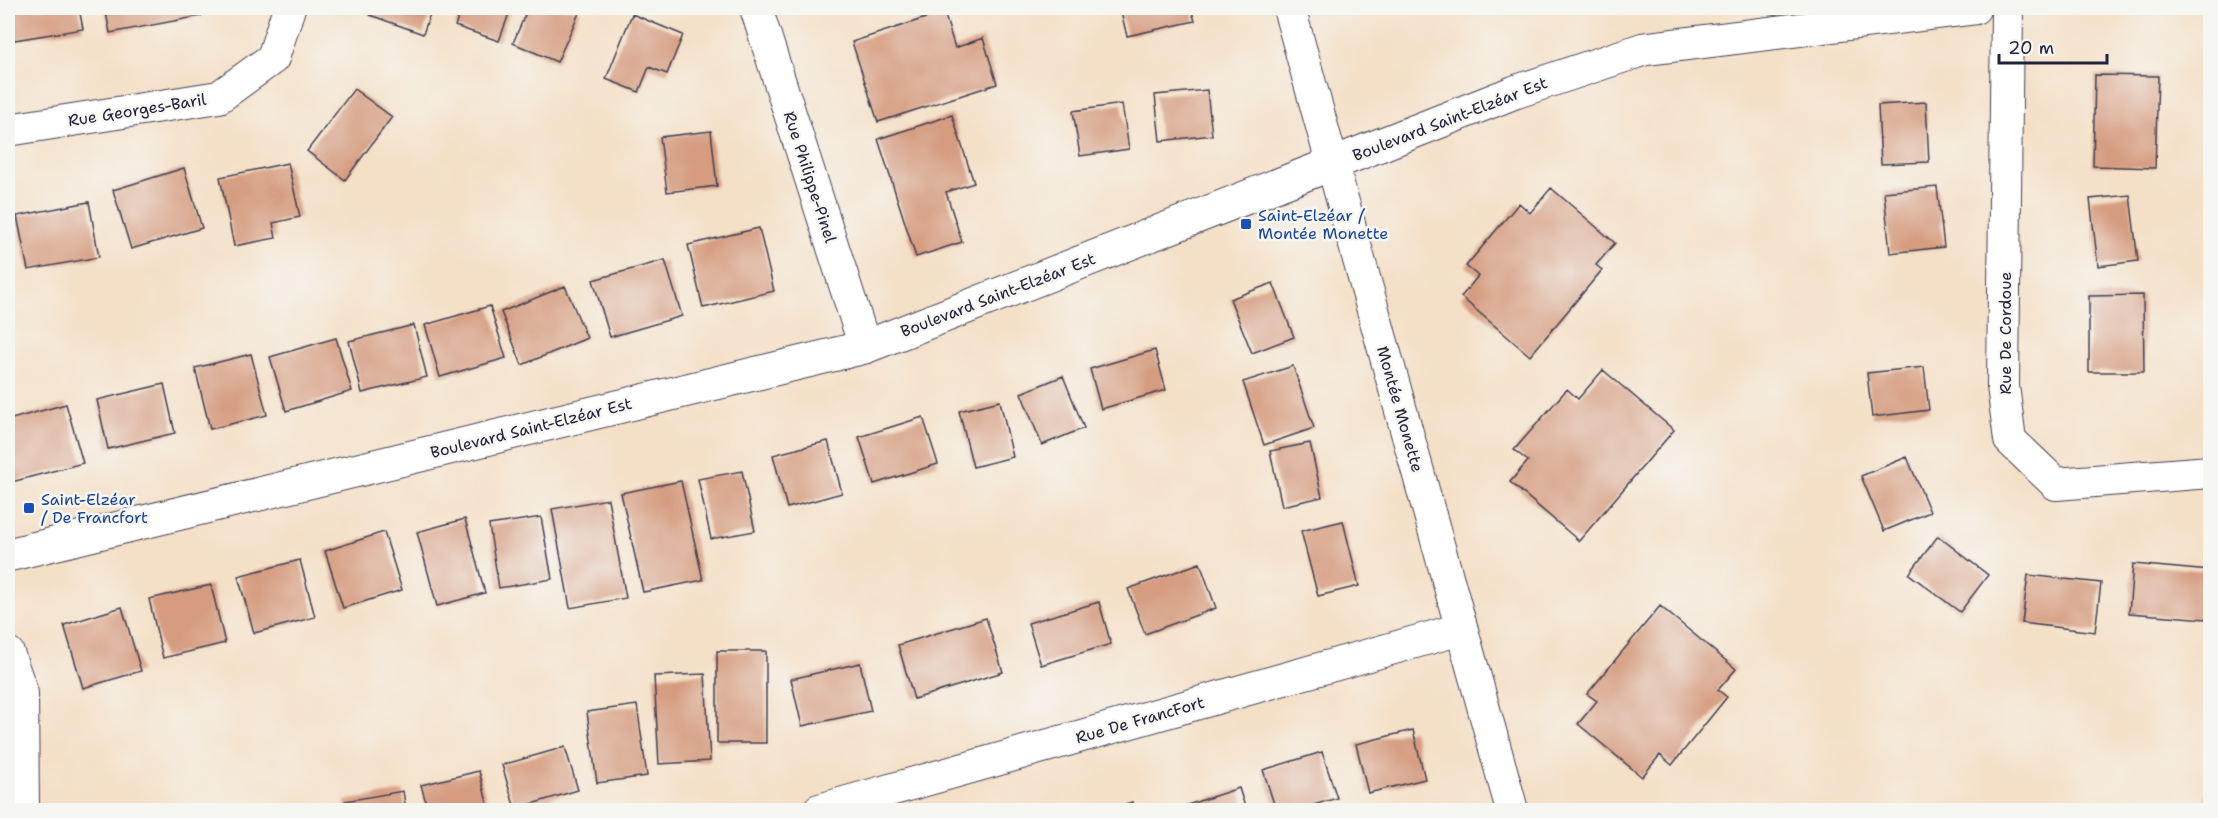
<svg xmlns="http://www.w3.org/2000/svg" width="2218" height="818" viewBox="0 0 2218 818" font-family="'Shantell Sans',sans-serif">
  <rect width="100%" height="100%" fill="#f6f6f2"/>
  <filter id="ink" filterUnits="userSpaceOnUse"><feTurbulence type="fractalNoise" baseFrequency=".0167" numOctaves="2"/><feDisplacementMap in="SourceGraphic" scale="12" xChannelSelector="R" yChannelSelector="G"/><feConvolveMatrix kernelMatrix="1 2 1 2 8 2 1 2 1" color-interpolation-filters="sRGB"/></filter>
  <filter id="wash" filterUnits="userSpaceOnUse"><feTurbulence type="fractalNoise" baseFrequency=".008" numOctaves="4" result="noise"/><feDisplacementMap in="SourceGraphic" scale="24" xChannelSelector="R" yChannelSelector="G"/><feGaussianBlur stdDeviation="1.35" result="paint"/><feColorMatrix in="noise" values="0 0 0 0 0 0 0 0 0 0 0 0 0 0 0 0 0 1.4 0 .05"/><feComposite in="paint" operator="in"/></filter>
  <g filter="url(#wash)">
    <rect width="100%" height="100%" fill="#f4e0c7"/>
    <g id="blocks">
      <path fill="#d59c80" d="M8,8H79L83,29L8,41Z
        M105,8H199L201,16L110,33Z
        M373,8H432L423,34L370,15Z
        M462,8H511L499,41L455,26Z
        M528,8H572L580,11L557,62L513,43Z
        M1120,8H1191L1195,21L1127,36Z
        M944,12L955,48L983,38L997,84L878,122L852,42Z
        M632,14L683,35L667,74L649,67L639,92L606,79Z
        M2095,75L2158,76L2155,168L2093,166Z
        M354,89L392,117L345,180L307,151Z
        M1207,90L1212,135L1160,141L1155,95Z
        M1926,102L1929,162L1881,164L1878,105Z
        M1122,104L1129,149L1080,156L1073,111Z
        M952,115L974,183L946,192L962,242L916,257L878,139Z
        M711,131L717,186L667,192L660,137Z
        M288,163L300,217L273,223L276,238L234,246L220,177Z
        M184,168L202,228L131,249L113,190Z
        M1937,187L1944,247L1890,253L1884,192Z
        M1551,188L1615,243L1596,265L1602,270L1530,356L1461,297L1478,276L1466,266L1519,203L1530,213Z
        M2130,195L2138,261L2098,266L2090,199Z
        M89,202L99,257L28,270L17,216Z
        M759,228L774,291L703,308L688,245Z
        M665,260L682,316L610,337L593,280Z
        M1273,283L1294,337L1252,353L1230,299Z
        M565,286L587,338L522,365L501,312Z
        M2143,295L2144,372H2089V296Z
        M490,306L506,358L440,377L425,325Z
        M414,325L427,377L362,393L349,341Z
        M336,338L352,391L286,411L270,357Z
        M1155,350L1166,390L1101,409L1090,369Z
        M251,354L267,415L210,429L195,368Z
        M1293,366L1314,428L1264,445L1243,382Z
        M1924,367L1929,410L1872,417L1867,373Z
        M1603,370L1674,430L1579,541L1510,482L1528,461L1514,450L1567,389L1578,399Z
        M1063,376L1084,428L1042,445L1021,393Z
        M164,384L175,433L108,449L97,400Z
        M1000,401L1013,457L973,467L959,411Z
        M66,404L83,463L8,483V420Z
        M923,417L938,464L874,484L859,437Z
        M828,441L842,493L787,508L773,455Z
        M1310,443L1322,497L1282,506L1270,451Z
        M1907,457L1930,512L1884,531L1861,476Z
        M742,471L755,531L711,539L698,479Z
        M681,481L703,580L643,592L621,493Z
        M608,499L626,598L570,608L552,509Z
        M541,517L552,579L499,588L489,525Z
        M465,519L485,593L437,606L417,532Z
        M1343,521L1359,586L1318,596L1301,531Z
        M384,532L402,590L343,608L325,551Z
        M1938,536L1988,575L1960,612L1909,574Z
        M300,560L315,617L254,633L238,576Z
        M1200,563L1216,608L1145,634L1128,589Z
        M2133,564L2210,571L2207,619L2129,613Z
        M2028,575L2101,583L2095,632L2022,623Z
        M211,585L225,643L163,658L149,599Z
        M1099,602L1111,644L1041,665L1028,623Z
        M1660,606L1736,669L1718,690L1727,697L1672,765L1660,755L1642,777L1578,724L1597,701L1587,694Z
        M122,607L141,671L83,688L64,625Z
        M986,618L1003,672L914,699L898,645Z
        M717,651H766V743H717Z
        M860,663L871,711L802,726L791,679Z
        M705,674L710,761L659,764L654,676Z
        M637,705L647,776L597,783L587,712Z
        M1413,730L1425,779L1368,793L1356,744Z
        M565,747L578,790L515,809L502,765Z
        M1322,752L1337,798L1297,810H1276L1263,770Z
        M479,771L489,810H428L421,785Z
        M1239,788L1246,810H1172Z
        M403,791L406,810H346L345,801Z
        M2205,794L2210,795V810H2204Z
        M1132,802L1135,810H1107Z"/>
    </g>
  </g>
  <g filter="url(#ink)">
    <use href="#blocks" fill-opacity="0" stroke="#423e50" stroke-width="1.5"/>
    <g fill="none" stroke-linecap="round" stroke-linejoin="round">
      <defs>
        <path id="minor" d="M756,8L865,347
          M1289,8L1512,810
          M2007,8L2003,386L2010,440L2056,484L2210,472
          M8,130L219,97L273,58L289,8
          M8,653L22,693L23,810
          M819,810L1461,629"/>
        <path id="tertiary" d="M8,555L865,347L1515,92L1644,49L1974,8"/>
      </defs>
      <use href="#minor" stroke="#423e50" stroke-width="34"/>
      <use href="#tertiary" stroke="#423e50" stroke-width="35"/>
      <use href="#minor" stroke="#fff" stroke-width="32"/>
      <use href="#tertiary" stroke="#fff" stroke-width="33"/>
    </g>
  </g>
  <g fill="#1a4fb4" stroke="#f6f6f2" stroke-width="2">
    <rect x="1240" y="218" width="12" height="12" rx="3"/>
    <rect x="23" y="502" width="12" height="12" rx="3"/>
  </g>
  <g text-anchor="middle" dominant-baseline="central" stroke-width="5" stroke-linejoin="round" paint-order="stroke">
    <g font-size="16" fill="#22223b" stroke="#f6f6f2">
      <text transform="translate(137 110) rotate(-9)">Rue Georges-Baril</text>
      <text transform="translate(1450 119) rotate(-21)">Boulevard Saint-Elzéar Est</text>
      <text transform="translate(810 177) rotate(72)">Rue Philippe-Pinel</text>
      <text transform="translate(998 295) rotate(-21)">Boulevard Saint-Elzéar Est</text>
      <text transform="translate(2005 333) rotate(-90)">Rue De Cordoue</text>
      <text transform="translate(1400 409) rotate(74)">Montée Monette</text>
      <text transform="translate(531 428) rotate(-14)">Boulevard Saint-Elzéar Est</text>
      <text transform="translate(1140 720) rotate(-16)">Rue De FrancFort</text>
    </g>
    <g font-size="16" fill="#164399" stroke="#f6f6f2" text-anchor="start">
      <text x="1258" y="215">Saint-Elzéar /<tspan x="1258" dy="18">Montée Monette</tspan></text>
      <text x="41" y="499">Saint-Elzéar<tspan x="41" dy="18">/ De Francfort</tspan></text>
    </g>
  </g>
  <rect width="2218" height="818" fill="none" stroke="#f6f6f2" stroke-width="30"/>
  <path d="M1999 54v9h108v-9" fill="none" stroke="#22223b" stroke-width="3"/>
  <text x="2008" y="54" font-size="18" fill="#22223b" stroke="#f6f6f2" stroke-width="4.5" paint-order="stroke">20 m</text>
</svg>
